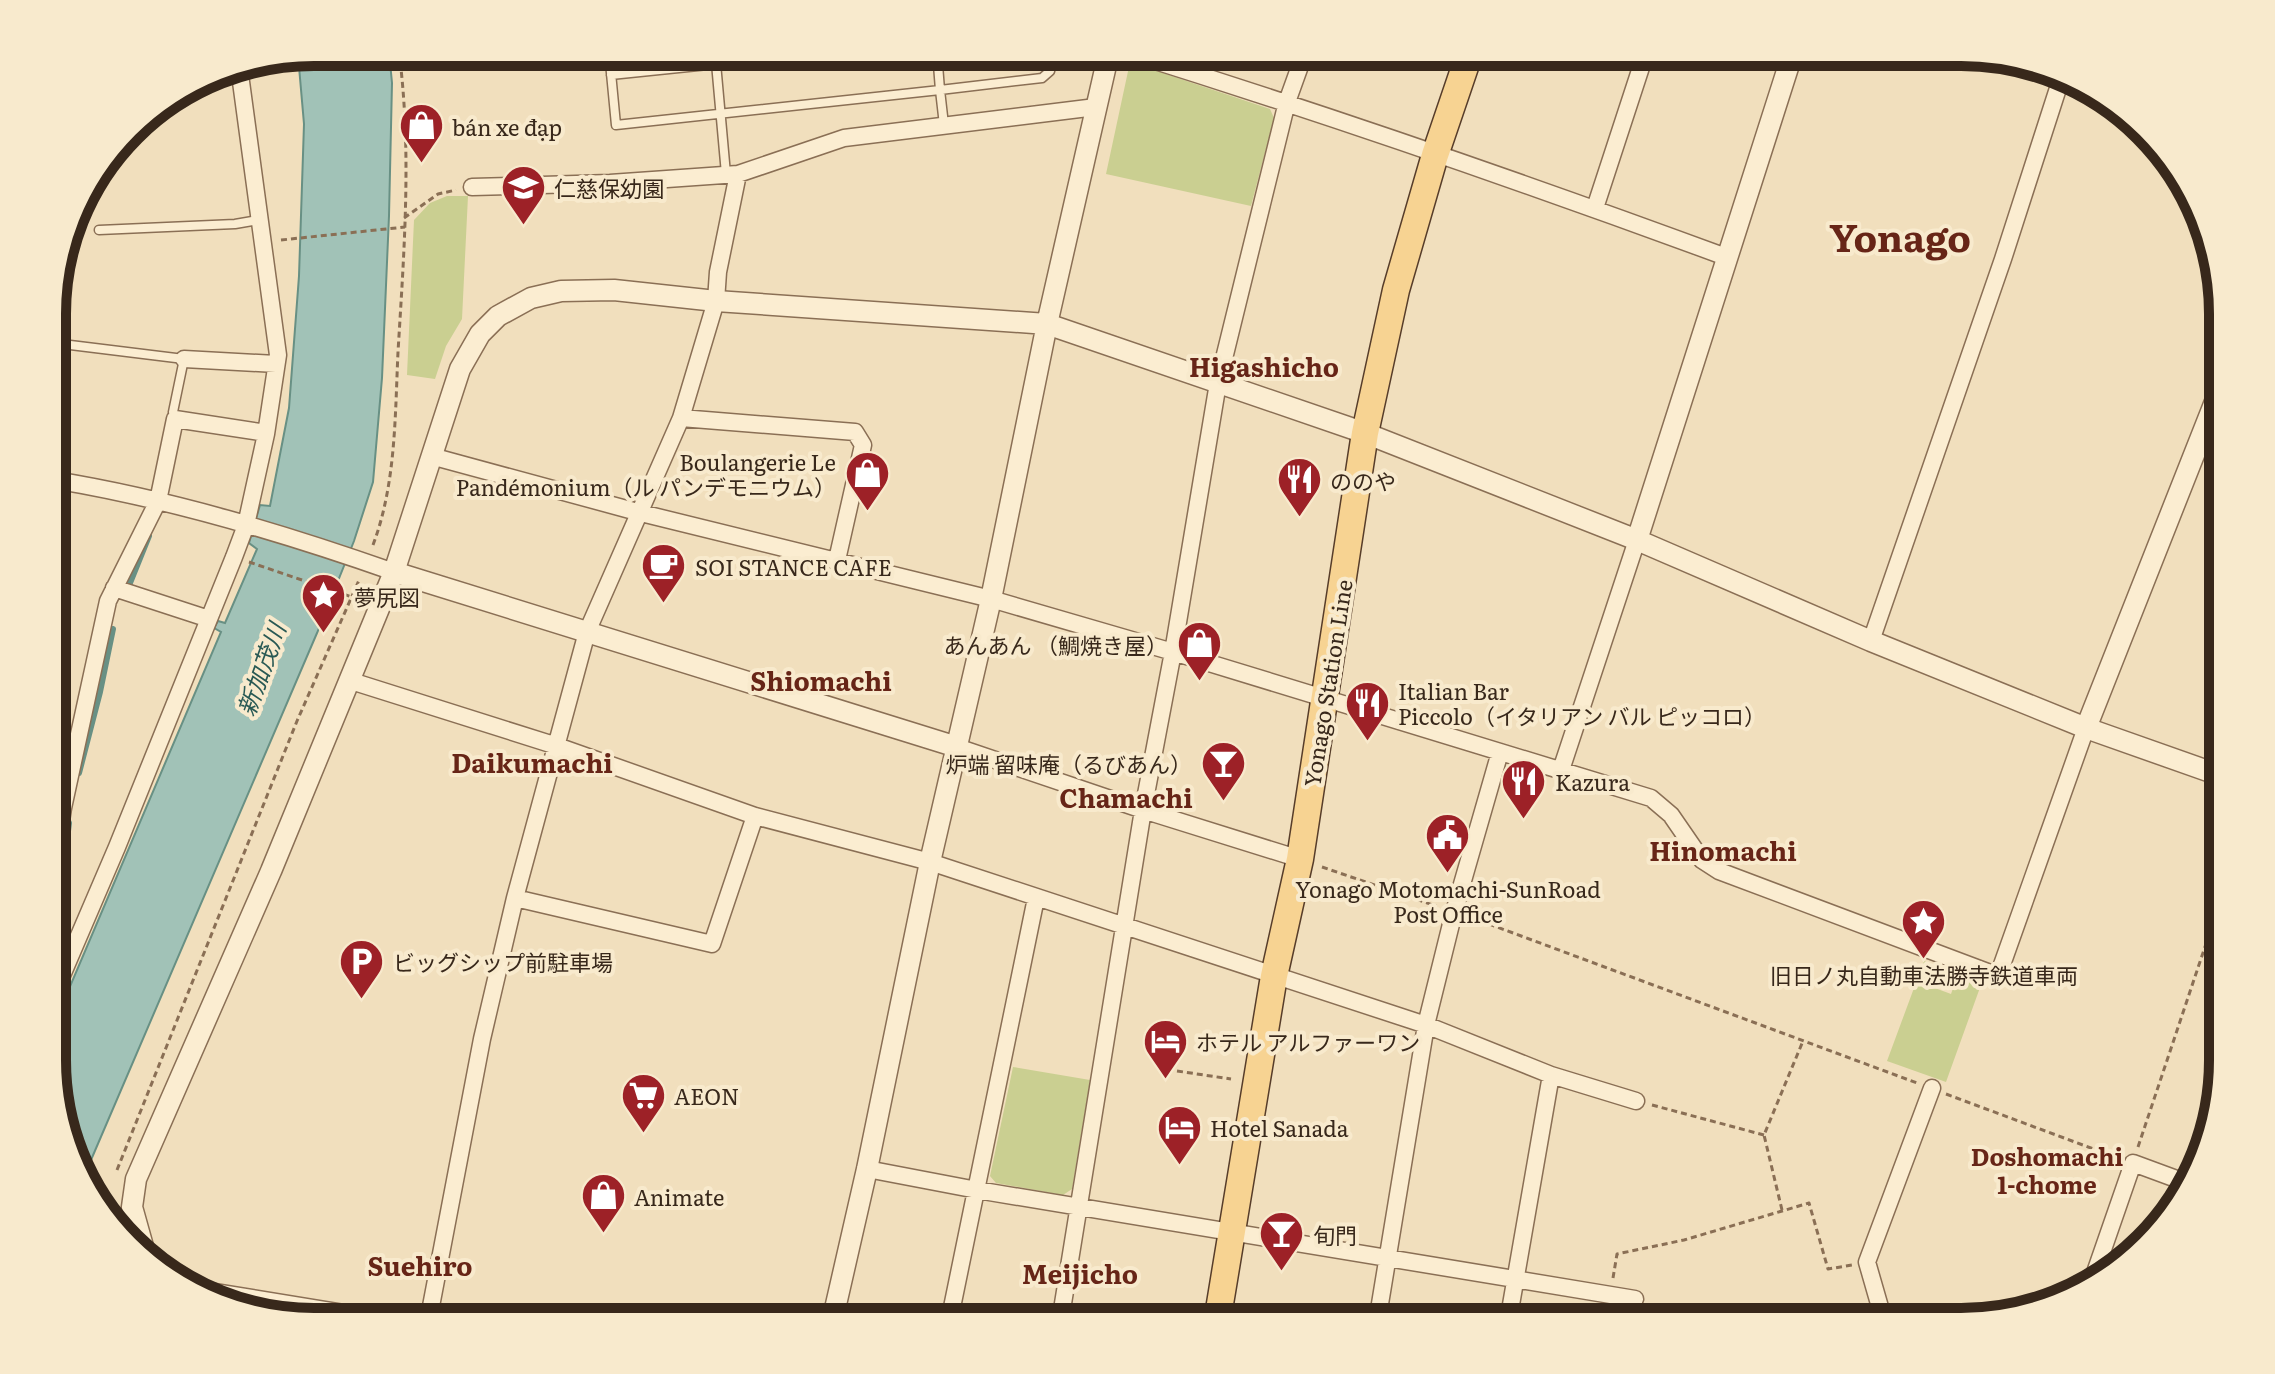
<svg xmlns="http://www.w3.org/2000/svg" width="2275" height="1374" viewBox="0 0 2275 1374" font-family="Literata,'Noto Sans JP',serif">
  <rect width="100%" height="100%" fill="#f1dfbd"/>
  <path fill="#cacf91" d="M1130,62L1270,109L1274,118L1251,206L1106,174Z
    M447,196H468L462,319L446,346L435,379L407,375L414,220L430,203Z
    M1924,961L1931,964L1924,984L1951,994L1958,974L1982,982L1946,1082L1887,1061Z
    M1013,1067L1090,1080L1072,1189L1063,1195L996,1183L990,1176Z"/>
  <path fill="#a1c2b7" stroke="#689084" stroke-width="2" d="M314,52H389L392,83L389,216L382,378L373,482L354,541L317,633L85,1174L54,1093V1024L221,632L214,628L218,621L225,623L257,549L249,543L260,505L270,506L289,408L299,276L304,124L298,55Z"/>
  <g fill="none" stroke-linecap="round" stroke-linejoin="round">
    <path stroke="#689084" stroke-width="6" d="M128,588L149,536
      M79,773L100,692L113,629
      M54,942L69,823"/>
    <defs>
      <path id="service" d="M609,52L616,125L940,90L944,125
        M715,52L726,174
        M937,52L940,90L1042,78L1050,71L1054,52
        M611,75L835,52
        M99,230L235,224L258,220
        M54,343L184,359L173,412L175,419"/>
      <path id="minor" d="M1127,52C1328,115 1528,184 1726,257
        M472,187L610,183L738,174L844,138L1096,107
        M1595,208L1646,52
        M184,359L276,364
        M681,418L855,432L863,445L837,560
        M431,456L641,513L991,599L1173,652L1651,798L1671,815L1702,860L1719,871L1998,976L2086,728
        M54,480C170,499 283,533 394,572
        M114,588L209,619
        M1871,641L2003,259L2061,79
        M348,680L557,746L755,816L930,862L1426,1025L1551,1075L1636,1101
        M957,747L1143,810L1300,859
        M1561,770L1637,540
        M54,866L63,808L108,601L158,501L175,419L266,433
        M515,898L712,944L755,816
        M54,994L117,847L234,557L246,525L266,434L278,355L239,67
        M867,1169L977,1190L1635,1299
        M2090,1287L2133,1163L2190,1184
        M1884,1321L1867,1262L1932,1088
        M428,1322L482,1039L515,898L587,632L681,418L716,301L718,272L738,174
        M949,1322L1036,898
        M1060,1322L1143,810L1173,652L1218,383L1287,102L1305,52
        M1377,1322L1426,1025L1454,912L1500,752
        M1508,1322L1551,1075"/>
      <path id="tertiary" d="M1637,540L1793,52
        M394,572L957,747
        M2086,728L2222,384
        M144,1250L132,1207L136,1179L271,871L394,572L460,369L480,334L498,316L531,298L561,291L614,290L716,301L1047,324L1365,433L1637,540L1871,641L2086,728L2222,776
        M182,1286L185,1287
        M203,1292L387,1322
        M832,1322L867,1169L930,862L991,599L1047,324L1109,52"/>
      <path id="primary" d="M1217,1322L1274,976L1300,859L1365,433L1396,290L1435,155L1470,52"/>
    </defs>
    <use href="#service" stroke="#8a6f55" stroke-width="11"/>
    <use href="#minor" stroke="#8a6f55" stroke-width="19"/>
    <use href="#tertiary" stroke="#8a6f55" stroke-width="23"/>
    <use href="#primary" stroke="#573d2a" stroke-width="29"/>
    <path stroke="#8a6f55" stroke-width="3" stroke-dasharray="6 4" stroke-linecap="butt" d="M404,218L438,194L456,190
      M281,240L405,227
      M373,545C396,484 395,416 398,352C404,252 412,151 399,52
      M249,562L352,597
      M1322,867L1436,906
      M1470,917L1917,1083
      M1177,1071L1231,1079
      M1946,1094L2115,1157
      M1652,1105L1764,1135
      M2138,1147L2222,896
      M117,1170L297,721L360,578
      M1782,1210L1764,1135L1803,1041
      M1613,1278L1617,1254L1684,1240L1809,1203L1828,1269L1852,1265"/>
    <use href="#service" stroke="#fbedd1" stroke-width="8"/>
    <use href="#minor" stroke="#fbedd1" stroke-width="16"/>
    <use href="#tertiary" stroke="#fbedd1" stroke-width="20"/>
    <use href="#primary" stroke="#f7d392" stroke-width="26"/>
  </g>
  <defs>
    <symbol id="shop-pin" viewBox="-11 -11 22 30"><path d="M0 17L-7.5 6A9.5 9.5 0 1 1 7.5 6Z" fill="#9d2127" stroke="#f8eacd"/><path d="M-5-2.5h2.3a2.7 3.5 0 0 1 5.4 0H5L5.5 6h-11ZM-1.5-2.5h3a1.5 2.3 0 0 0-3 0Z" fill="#fff"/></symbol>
    <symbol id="school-pin" viewBox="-11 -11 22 30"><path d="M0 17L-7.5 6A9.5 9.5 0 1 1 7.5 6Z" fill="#9d2127" stroke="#f8eacd"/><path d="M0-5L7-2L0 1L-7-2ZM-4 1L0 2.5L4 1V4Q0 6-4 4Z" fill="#fff"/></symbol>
    <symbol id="restaurant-pin" viewBox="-11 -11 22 30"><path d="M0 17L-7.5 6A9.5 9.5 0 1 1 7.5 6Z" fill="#9d2127" stroke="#f8eacd"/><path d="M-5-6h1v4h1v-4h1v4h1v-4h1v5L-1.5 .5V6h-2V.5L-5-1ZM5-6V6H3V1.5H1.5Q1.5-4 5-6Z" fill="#fff"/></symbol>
    <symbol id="cafe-pin" viewBox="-11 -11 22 30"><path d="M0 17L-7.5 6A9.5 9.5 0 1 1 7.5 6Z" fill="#9d2127" stroke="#f8eacd"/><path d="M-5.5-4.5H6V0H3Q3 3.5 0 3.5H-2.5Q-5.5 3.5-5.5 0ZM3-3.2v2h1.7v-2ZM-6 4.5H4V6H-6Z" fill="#fff"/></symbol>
    <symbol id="sight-pin" viewBox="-11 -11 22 30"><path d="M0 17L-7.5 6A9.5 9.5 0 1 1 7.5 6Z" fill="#9d2127" stroke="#f8eacd"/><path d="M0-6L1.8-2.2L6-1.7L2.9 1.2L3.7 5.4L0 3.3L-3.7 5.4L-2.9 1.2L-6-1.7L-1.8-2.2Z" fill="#fff"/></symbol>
    <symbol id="bar-pin" viewBox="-11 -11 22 30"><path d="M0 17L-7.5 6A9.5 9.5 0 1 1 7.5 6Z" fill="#9d2127" stroke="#f8eacd"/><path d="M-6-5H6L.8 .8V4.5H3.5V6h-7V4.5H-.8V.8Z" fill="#fff"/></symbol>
    <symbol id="civic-pin" viewBox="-11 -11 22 30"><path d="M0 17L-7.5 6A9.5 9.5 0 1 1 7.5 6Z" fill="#9d2127" stroke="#f8eacd"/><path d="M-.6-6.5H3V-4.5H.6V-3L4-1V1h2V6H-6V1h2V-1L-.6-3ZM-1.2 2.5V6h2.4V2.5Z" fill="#fff"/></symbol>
    <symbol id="parking-pin" viewBox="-11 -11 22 30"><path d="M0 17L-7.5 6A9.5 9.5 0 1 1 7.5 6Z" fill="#9d2127" stroke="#f8eacd"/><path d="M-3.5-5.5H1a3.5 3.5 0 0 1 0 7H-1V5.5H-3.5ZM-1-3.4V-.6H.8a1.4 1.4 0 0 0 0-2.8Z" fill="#fff"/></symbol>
    <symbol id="hotel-pin" viewBox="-11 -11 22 30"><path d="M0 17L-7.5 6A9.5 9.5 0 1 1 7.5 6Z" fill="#9d2127" stroke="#f8eacd"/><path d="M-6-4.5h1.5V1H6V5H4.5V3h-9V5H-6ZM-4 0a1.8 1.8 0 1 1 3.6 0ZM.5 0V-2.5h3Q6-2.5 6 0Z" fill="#fff"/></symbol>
    <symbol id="supermarket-pin" viewBox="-11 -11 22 30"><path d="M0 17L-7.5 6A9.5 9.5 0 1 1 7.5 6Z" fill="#9d2127" stroke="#f8eacd"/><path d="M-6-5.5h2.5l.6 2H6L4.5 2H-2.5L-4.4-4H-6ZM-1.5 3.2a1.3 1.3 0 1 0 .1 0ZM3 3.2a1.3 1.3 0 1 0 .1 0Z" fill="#fff"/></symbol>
  </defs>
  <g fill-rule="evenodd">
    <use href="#shop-pin" x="396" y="100" width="51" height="69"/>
    <use href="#school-pin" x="498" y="162" width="51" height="69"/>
    <use href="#shop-pin" x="842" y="448" width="51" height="69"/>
    <use href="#restaurant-pin" x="1274" y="454" width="51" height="69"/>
    <use href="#cafe-pin" x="638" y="540" width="51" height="69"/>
    <use href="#sight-pin" x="298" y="570" width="51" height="69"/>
    <use href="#shop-pin" x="1174" y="618" width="51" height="69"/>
    <use href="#restaurant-pin" x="1342" y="678" width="51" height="69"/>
    <use href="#bar-pin" x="1198" y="738" width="51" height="69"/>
    <use href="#restaurant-pin" x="1498" y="756" width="51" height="69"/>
    <use href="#civic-pin" x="1422" y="810" width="51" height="69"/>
    <use href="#sight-pin" x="1898" y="896" width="51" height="69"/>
    <use href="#parking-pin" x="336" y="936" width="51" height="69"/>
    <use href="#hotel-pin" x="1140" y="1016" width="51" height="69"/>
    <use href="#supermarket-pin" x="618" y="1070" width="51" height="69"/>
    <use href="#hotel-pin" x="1154" y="1102" width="51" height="69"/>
    <use href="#shop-pin" x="578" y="1170" width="51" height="69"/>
    <use href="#bar-pin" x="1256" y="1208" width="51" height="69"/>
  </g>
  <g text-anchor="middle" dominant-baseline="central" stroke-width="8" stroke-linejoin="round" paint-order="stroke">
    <g font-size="22" fill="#38281b" stroke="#f8eacd" text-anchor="start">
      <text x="452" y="126">bán xe đạp</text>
      <text x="554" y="187">仁慈保幼園</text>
      <text x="836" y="461" text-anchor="end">Boulangerie Le<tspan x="836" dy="25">Pandémonium（ル パンデモニウム）</tspan></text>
      <text x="1330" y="480">ののや</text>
      <text x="695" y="566">SOI STANCE CAFE</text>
      <text x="354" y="596">夢尻図</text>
      <text x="1168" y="644" text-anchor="end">あんあん （鯛焼き屋）</text>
      <text x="1398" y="690">Italian Bar<tspan x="1398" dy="25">Piccolo（イタリアン バル ピッコロ）</tspan></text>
      <text x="1192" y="763" text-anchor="end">炉端 留味庵（るびあん）</text>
      <text x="1555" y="781">Kazura</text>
      <text x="1448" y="888" text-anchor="middle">Yonago Motomachi-SunRoad<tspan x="1448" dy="25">Post Office</tspan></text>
      <text x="393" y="961">ビッグシップ前駐車場</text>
      <text x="1924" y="974" text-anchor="middle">旧日ノ丸自動車法勝寺鉄道車両</text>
      <text x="1196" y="1041">ホテル アルファーワン</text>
      <text x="674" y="1095">AEON</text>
      <text x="1210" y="1127">Hotel Sanada</text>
      <text x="634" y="1196">Animate</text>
      <text x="1313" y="1234">旬門</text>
    </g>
    <g font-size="22" fill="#38281b" stroke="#f8eacd">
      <text transform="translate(1327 683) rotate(-81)">Yonago Station Line</text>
    </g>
    <g font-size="24" font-style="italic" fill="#295954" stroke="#f8eacd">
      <text transform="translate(260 669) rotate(-70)">新加茂川</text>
    </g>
    <g font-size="24" font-weight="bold" fill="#672517" stroke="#f8eacd">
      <text x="2047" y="1155">Doshomachi<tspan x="2047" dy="28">1-chome</tspan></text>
    </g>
    <g font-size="26" font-weight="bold" fill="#672517" stroke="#f8eacd">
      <text x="1264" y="365">Higashicho</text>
      <text x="821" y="679">Shiomachi</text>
      <text x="532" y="761">Daikumachi</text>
      <text x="1126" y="796">Chamachi</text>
      <text x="1723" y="849">Hinomachi</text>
      <text x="420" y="1264">Suehiro</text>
      <text x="1080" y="1272">Meijicho</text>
    </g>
    <g font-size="38" font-weight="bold" fill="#672517" stroke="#f8eacd">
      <text x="1900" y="235">Yonago</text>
    </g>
  </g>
  <path d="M0 0H2275V1374H0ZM314 66H1961A248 248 0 0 1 2209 314V1060A248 248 0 0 1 1961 1308H314A248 248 0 0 1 66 1060V314A248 248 0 0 1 314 66Z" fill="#f8eacd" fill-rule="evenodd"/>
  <path fill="none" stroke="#38281b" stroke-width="10" d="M314 66H1961A248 248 0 0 1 2209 314V1060A248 248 0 0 1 1961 1308H314A248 248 0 0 1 66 1060V314A248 248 0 0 1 314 66Z"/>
</svg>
